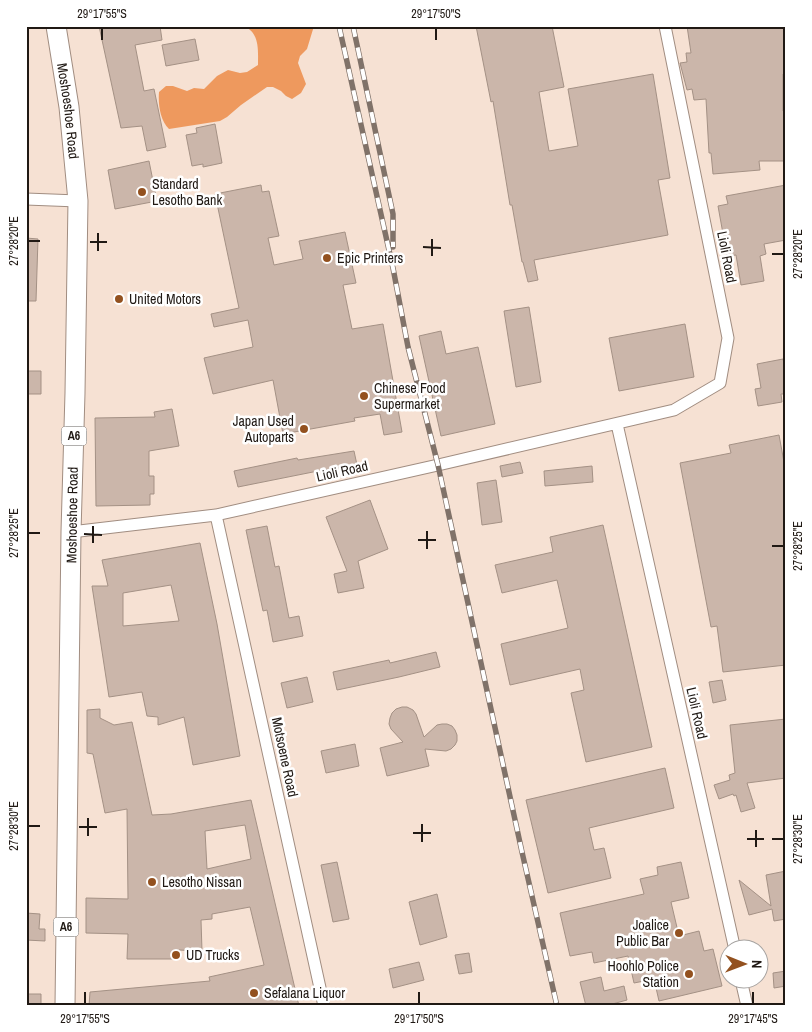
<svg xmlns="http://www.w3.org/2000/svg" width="812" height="1032" viewBox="0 0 812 1032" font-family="'Archivo Narrow',sans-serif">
  <rect width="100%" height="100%" fill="#f6e1d3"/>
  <path fill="#ee995e" d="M243,26H314L307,49L300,56L298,63L306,84L301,93L292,99L286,96L281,91L273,87H267L241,105L227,117L220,121L169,129C160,120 158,104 159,92L166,86H173L187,91L194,88L204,89L217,76L228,70L240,73L247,72L258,65C258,50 260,32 243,26Z"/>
  <path fill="#cbb6aa" stroke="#a49185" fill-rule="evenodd" d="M99,26H160L162,40L135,45L144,91L154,89L166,147L147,151L142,126L121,128Z
    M476,26H552L564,87L539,92L549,151L578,146L568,89L653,74L670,178L658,180L668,235L534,260L538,280L528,282L523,262H522L512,205H510L493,101L491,102Z
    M687,26H786V75L783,74V111H786V161H759L760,170L713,174L711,153H709L706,99L694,100L692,89L687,90L680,63L687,62L686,53H691Z
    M195,39L199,60L166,66L162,45Z
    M215,124L222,163L203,167V164L192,166L186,135L197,133L196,128Z
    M149,161L157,201L115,209L108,170Z
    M261,185L262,192L269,191L279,236L268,238L274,265L303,259L299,241L345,232L356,283L343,285L352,329L383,324L402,432L384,435L380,414L354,418L355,421L283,434L273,380L213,394L204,358L253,347L248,320L214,327L211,314L239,308L215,194Z
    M786,185V240L764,244L766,254L760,256L764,281L741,285L736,255L727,256L718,206L728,204L726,196Z
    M26,238L38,239L36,301H26Z
    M529,307L541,382L516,387L504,311Z
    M685,324L694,377L619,391L609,338Z
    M441,331L446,354L478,347L495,424L441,436L419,336Z
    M783,359L786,373V394H781L782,402L758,406L755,389L761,388L757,364Z
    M26,371H41V394H26Z
    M172,409L179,446L149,451V476H154V494H150V505L96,506L95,418L155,417L154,412Z
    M779,435L786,473V665L723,672L717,626L711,627L680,463L731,453L729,445Z
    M354,451L357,465L318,471L238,487L234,471L297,458L298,460Z
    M520,462L523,473L502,477L500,466Z
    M592,466L593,482L545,486L544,471Z
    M496,480L502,522L482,525L477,483Z
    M370,500L388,549L358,561L364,588L338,593L334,574L347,571L326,517Z
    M603,525L652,747L586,762L571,693L584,690L580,669L510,685L501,644L568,628L557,580L502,593L495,565L553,552L550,537Z
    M267,526L275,567L279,566L289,618L299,616L303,636L273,642L267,610L263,611L246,530Z
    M200,543L217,624L240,756L193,765L184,717L158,725V717L147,716L142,692L109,697L92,586H108L102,560ZM171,585L179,621L123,626V593Z
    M436,652L440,667L399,677L337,690L333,672L389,660L390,663Z
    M307,677L313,702L287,708L281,683Z
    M722,680L726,700L713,703L709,682Z
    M402,707H407L413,710L416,714L424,737L437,725L442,724H447L452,726L455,730L457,735V741L455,745L451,749L446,751L425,749L429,766L387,776L380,748L403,742L391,729L389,724L390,718L392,713L396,709Z
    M100,709V718L114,725L132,722L152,815L171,814L251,800L299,1006H89L90,992L210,981L209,977L264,965L250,907L212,914V919L201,920L202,951L179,950L178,959H127L128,934L86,933V898L128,899L127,809L105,813L93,754L87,753V710ZM245,825L251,859L207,869L205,831Z
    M786,719V778L747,783L755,808L741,812L736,795L734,796L733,794L719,799L714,785L730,780L729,775L735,773L730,725Z
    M355,744L359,766L326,773L321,751Z
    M665,768L674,808L589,828L594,850L604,848L611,878L548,893L526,800Z
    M337,862L349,919L333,922L321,865Z
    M681,862L689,898L671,902L679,936L699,931L704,951L713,949L722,986L659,1001L654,979L634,983L628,956L594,963L592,952L570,956L560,913L644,894L640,879L658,875L657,867Z
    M786,871V919L774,921L772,909L749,915L739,880L771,906L766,875Z
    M437,894L447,937L420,945L409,902Z
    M26,913L40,914L39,929H45V941L26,940Z
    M469,953L472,972L459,974L455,955Z
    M419,962L424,980L393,988L389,969Z
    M786,971V986L774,988L773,973Z
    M601,977L604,991L624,986L627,1000L605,1006H586L580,982Z
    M26,994H41V1006H26Z"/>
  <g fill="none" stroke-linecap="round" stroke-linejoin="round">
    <defs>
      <path id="street" d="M26,199L78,201
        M617,424L735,950
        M216,515L324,1006
        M71,532L216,515L438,465L674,410L720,383L728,338L665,26
        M741,980L747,1006"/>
      <g id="primary">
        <path id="s1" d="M56,26L69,107L78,201L75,393L71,532L65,1006"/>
      </g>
    </defs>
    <use href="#street" stroke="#a18d81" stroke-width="13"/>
    <use href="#primary" stroke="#a18d81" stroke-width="21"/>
    <use href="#street" stroke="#fff" stroke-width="11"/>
    <use href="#primary" stroke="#fff" stroke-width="19"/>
    <defs>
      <path id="rail" d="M339,26L393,268L408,347L438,465L522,852L557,1006
        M353,26L393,214V247"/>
    </defs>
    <use href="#rail" stroke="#807269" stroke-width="5.5"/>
    <use href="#rail" stroke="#fff" stroke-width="4" stroke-dasharray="11" stroke-linecap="butt"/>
  </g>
  <path fill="none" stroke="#201914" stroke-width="2" d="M102,40V28M436,40V28M28,241H40M90,242H107M423,247L441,248M98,251V233M772,254H784M432,256V239M28,533H40M84,534L102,535M418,540H436M93,543V526M772,546H784M427,549V531M28,826H40M79,827H97M413,833H431M88,836V818M747,839H764M772,839H784M422,842V824M756,847V830M85,1004V992M419,1004V992M753,1004V992"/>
  <g fill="#93511f" stroke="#fff" stroke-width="2">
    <circle cx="142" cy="192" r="5"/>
    <circle cx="327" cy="258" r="5"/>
    <circle cx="119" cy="299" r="5"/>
    <circle cx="364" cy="396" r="5"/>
    <circle cx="304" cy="429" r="5"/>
    <circle cx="152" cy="882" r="5"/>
    <circle cx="679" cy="933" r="5"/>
    <circle cx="176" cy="955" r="5"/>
    <circle cx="689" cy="974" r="5"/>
    <circle cx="254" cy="993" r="5"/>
  </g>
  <g text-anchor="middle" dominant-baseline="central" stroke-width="5" stroke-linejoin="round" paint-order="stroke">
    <g fill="#fff" stroke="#635e5a" stroke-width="1">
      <rect x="61.5" y="426.5" width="25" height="19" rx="4"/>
      <rect x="53.5" y="917.5" width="25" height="19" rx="4"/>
    </g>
    <g font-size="12" font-weight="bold" fill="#201914">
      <text x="74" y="436">A6</text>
      <text x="66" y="927">A6</text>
    </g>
    <g font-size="14" fill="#201914" stroke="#fff">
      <text stroke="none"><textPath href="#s1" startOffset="86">Moshoeshoe Road</textPath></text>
      <text transform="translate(727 257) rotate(79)">Lioli Road</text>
      <text transform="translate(342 471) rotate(-13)">Lioli Road</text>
      <text transform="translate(72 515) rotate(-89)">Moshoeshoe Road</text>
      <text transform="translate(697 713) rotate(77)">Lioli Road</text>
      <text transform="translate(285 757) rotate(78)">Motsoene Road</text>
    </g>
    <g font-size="14" fill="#201914" stroke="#fff" text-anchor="start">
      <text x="152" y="184">Standard<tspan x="152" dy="16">Lesotho Bank</tspan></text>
      <text x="337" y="258">Epic Printers</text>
      <text x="129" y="299">United Motors</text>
      <text x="374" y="388">Chinese Food<tspan x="374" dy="16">Supermarket</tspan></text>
      <text x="294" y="421" text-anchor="end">Japan Used<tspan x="294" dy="16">Autoparts</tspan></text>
      <text x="162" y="882">Lesotho Nissan</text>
      <text x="669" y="925" text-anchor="end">Joalice<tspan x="669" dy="16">Public Bar</tspan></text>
      <text x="186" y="955">UD Trucks</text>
      <text x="679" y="966" text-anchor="end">Hoohlo Police<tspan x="679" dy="16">Station</tspan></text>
      <text x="264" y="993">Sefalana Liquor</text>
    </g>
  </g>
  <rect width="812" height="1032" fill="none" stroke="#ffffff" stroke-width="55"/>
  <g transform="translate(744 964) rotate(91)"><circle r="24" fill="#ffffff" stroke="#a6a3a1"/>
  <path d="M0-4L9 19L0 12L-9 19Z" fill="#93511f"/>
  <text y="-8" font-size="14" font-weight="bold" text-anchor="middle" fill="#201914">N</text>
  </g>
  <rect x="28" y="28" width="756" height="976" fill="none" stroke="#201914" stroke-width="2"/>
  <g font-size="12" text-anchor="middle" fill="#201914">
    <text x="102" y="18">29°17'55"S</text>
    <text x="436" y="18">29°17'50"S</text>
    <text transform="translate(14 241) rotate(-90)" y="4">27°28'20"E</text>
    <text transform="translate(798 254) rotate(-90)" y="4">27°28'20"E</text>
    <text transform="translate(14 533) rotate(-90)" y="4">27°28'25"E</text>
    <text transform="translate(798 546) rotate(-90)" y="4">27°28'25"E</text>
    <text transform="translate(14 826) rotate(-90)" y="4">27°28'30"E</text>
    <text transform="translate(798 839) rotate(-90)" y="4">27°28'30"E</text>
    <text x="85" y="1023">29°17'55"S</text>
    <text x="419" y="1023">29°17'50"S</text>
    <text x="753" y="1023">29°17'45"S</text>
  </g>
</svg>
